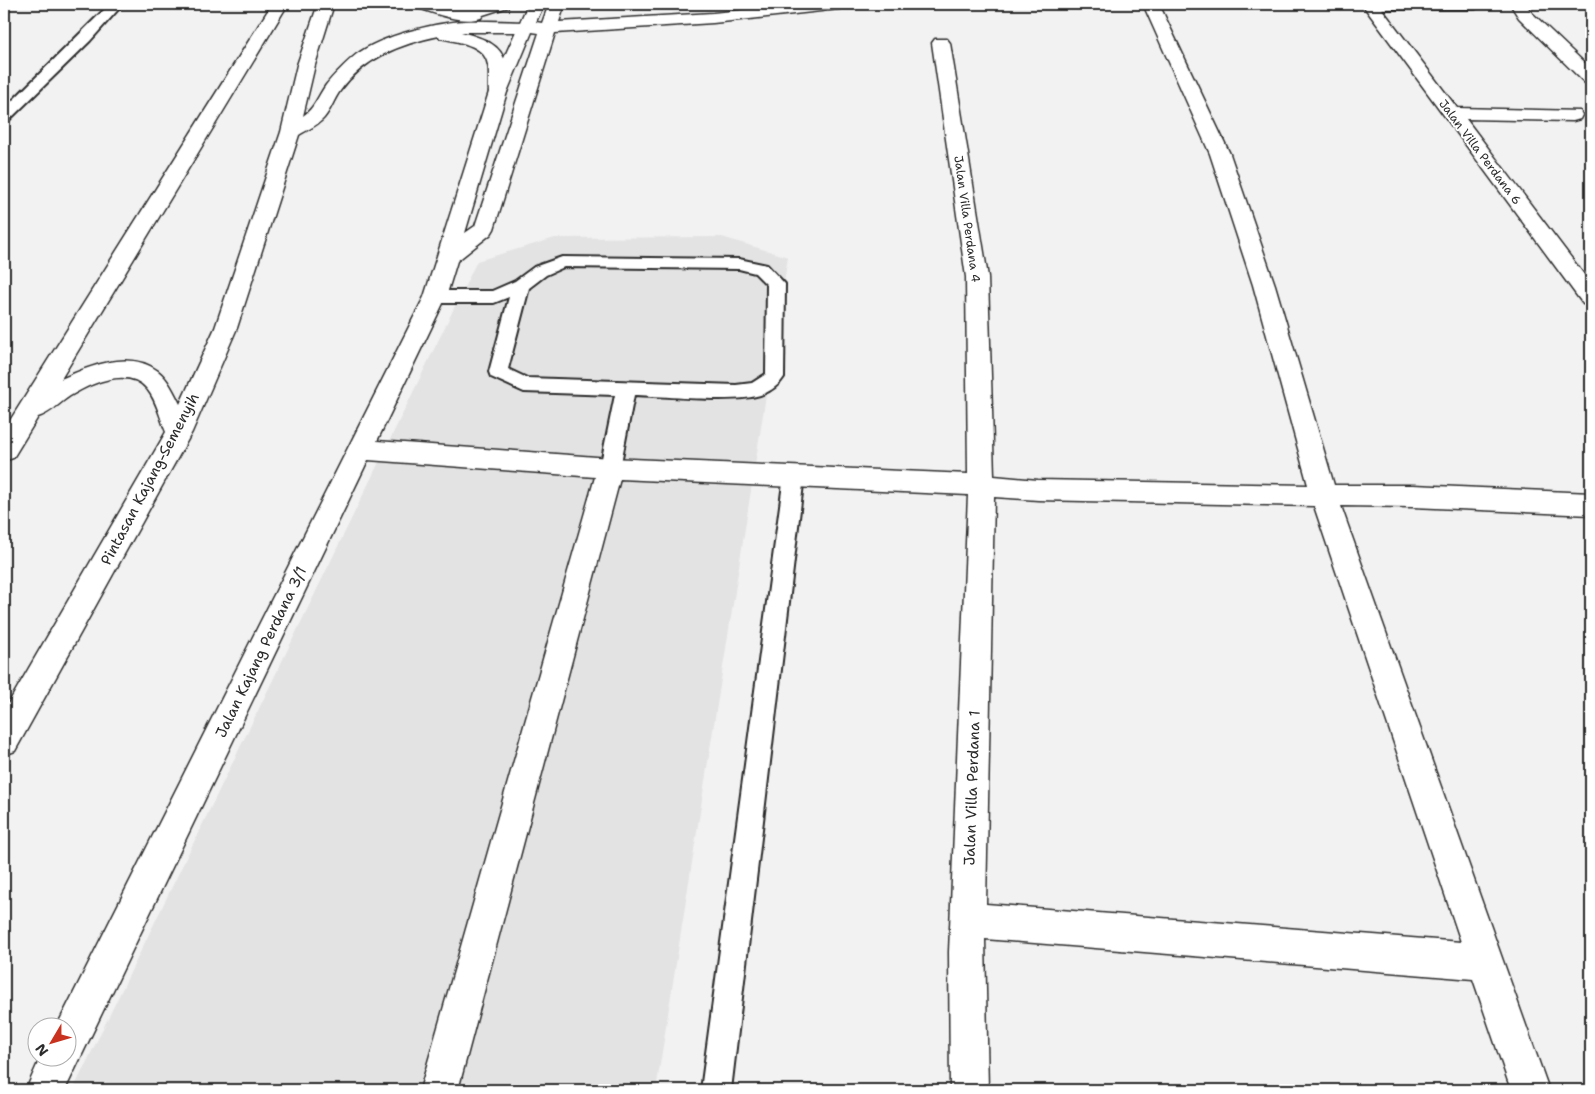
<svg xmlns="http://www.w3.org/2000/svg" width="1595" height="1094" viewBox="0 0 1595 1094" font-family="'Shantell Sans',sans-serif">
  <rect width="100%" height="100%" fill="#f2f2f2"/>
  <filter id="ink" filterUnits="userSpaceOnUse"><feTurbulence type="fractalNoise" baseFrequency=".02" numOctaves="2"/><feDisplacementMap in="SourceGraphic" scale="10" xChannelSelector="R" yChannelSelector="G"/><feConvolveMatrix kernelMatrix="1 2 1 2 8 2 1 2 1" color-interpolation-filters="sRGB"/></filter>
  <g filter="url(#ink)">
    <path fill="#e3e3e3" d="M722,237L788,257L656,1090H73L477,261L555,238Z"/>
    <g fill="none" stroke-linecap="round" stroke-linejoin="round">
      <defs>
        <path id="service" d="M110,4H123L90,41L9,120L4,121V109Z
          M562,257L739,259L767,265L785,284L784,377C780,384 771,391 763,394C740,404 663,396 634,395L620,468L617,474L610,476L603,474L600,468L615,395L524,392L491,377L489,372L509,297L494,303H435L429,301L426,297L429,293L435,291H492L515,281L534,267ZM564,267L739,269L755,273L767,285L766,374L752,383L736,385L527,378L508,369L529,288L546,275Z
          M794,468L801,470L804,476L731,1090H701L784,476L787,470Z"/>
        <path id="minor" d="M528,4H544L536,22L542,23L549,4H565L559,22L713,13L797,4H847L845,7L839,9L713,23L555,33L494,229L491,234L457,261L446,297L377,441L610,458L968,474L966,277L932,43L935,39H947L950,43L988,277L994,476L1038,480L1308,485L1253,285L1210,154L1143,4H1159L1230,154L1275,285L1334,485H1413L1591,493V515L1413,507L1341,506L1549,1090H1511L1473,979L985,939L988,1090H950L949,952L968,495L620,479L458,1090H420L595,477L368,460L65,1090H26L41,1056H68V1026H57L424,297L489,92ZM532,32L539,33L475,226L465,233L507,92ZM994,497L1038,500L1314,506L1461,942L986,904Z
          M1362,4H1483L1481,7L1475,9H1382L1457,108L1580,111L1582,115L1580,119L1573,121L1466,119L1591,284V306L1583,304Z
          M1510,4H1526L1531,12L1591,69V84L1585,83L1519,18Z"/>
        <path id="trunk" d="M272,4H288L61,379C89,366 130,349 158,371C168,379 174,392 180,404L215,328L281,132L297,65L318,4H334L315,65L303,116C314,109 318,96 326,85C333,76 343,66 352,58C375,38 424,26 453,22C476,19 502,22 526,22L532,23L534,27L532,31L526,32H461C479,37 502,43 506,65C507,73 506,83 507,92L504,96L498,97L492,96L489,92C488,83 490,73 488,65C485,44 456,42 440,38L439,36C400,44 364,58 340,91C334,99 331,110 324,118C318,125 307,130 299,135L237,328L192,432L15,751L4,755V711L166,432C160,418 157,401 147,389C129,366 91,383 70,396C59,403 51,413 38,417L13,458L4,461V430Z
          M413,4H439L455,8L486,4H510L508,7L483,15L481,18C460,24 435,13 415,7Z"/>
      </defs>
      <use href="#service" stroke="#2b2b2b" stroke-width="4"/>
      <use href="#minor" stroke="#2b2b2b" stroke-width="3"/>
      <use href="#trunk" stroke="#2b2b2b" stroke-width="3"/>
      <use href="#service" fill="#fff" fill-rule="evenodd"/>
      <use href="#minor" fill="#fff" fill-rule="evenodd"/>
      <use href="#trunk" fill="#fff" fill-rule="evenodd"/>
    </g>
  </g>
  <g text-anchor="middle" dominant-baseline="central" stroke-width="4" stroke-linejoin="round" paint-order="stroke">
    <g font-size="12" fill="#2b2b2b" stroke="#fff">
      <text transform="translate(1480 152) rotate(53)">Jalan Villa Perdana 6</text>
      <text transform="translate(967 219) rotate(82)">Jalan Villa Perdana 4</text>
    </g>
    <g font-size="15" fill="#2b2b2b" stroke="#fff">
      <text transform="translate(150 479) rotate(-62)">Pintasan Kajang-Semenyih</text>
      <text transform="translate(261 652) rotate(-64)">Jalan Kajang Perdana 3/1</text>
      <text transform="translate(972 788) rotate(-88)">Jalan Villa Perdana 1</text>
    </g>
  </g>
  <rect width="1595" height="1094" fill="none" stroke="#fff" stroke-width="20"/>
  <rect x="10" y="10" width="1575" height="1074" fill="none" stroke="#2b2b2b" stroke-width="2" filter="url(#ink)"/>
  <g transform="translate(52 1042) rotate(232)"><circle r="24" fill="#ffffff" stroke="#aaaaaa"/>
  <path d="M0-4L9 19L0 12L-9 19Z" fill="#c8321e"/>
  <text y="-8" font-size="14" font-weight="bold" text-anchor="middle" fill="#2b2b2b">N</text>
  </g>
</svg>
